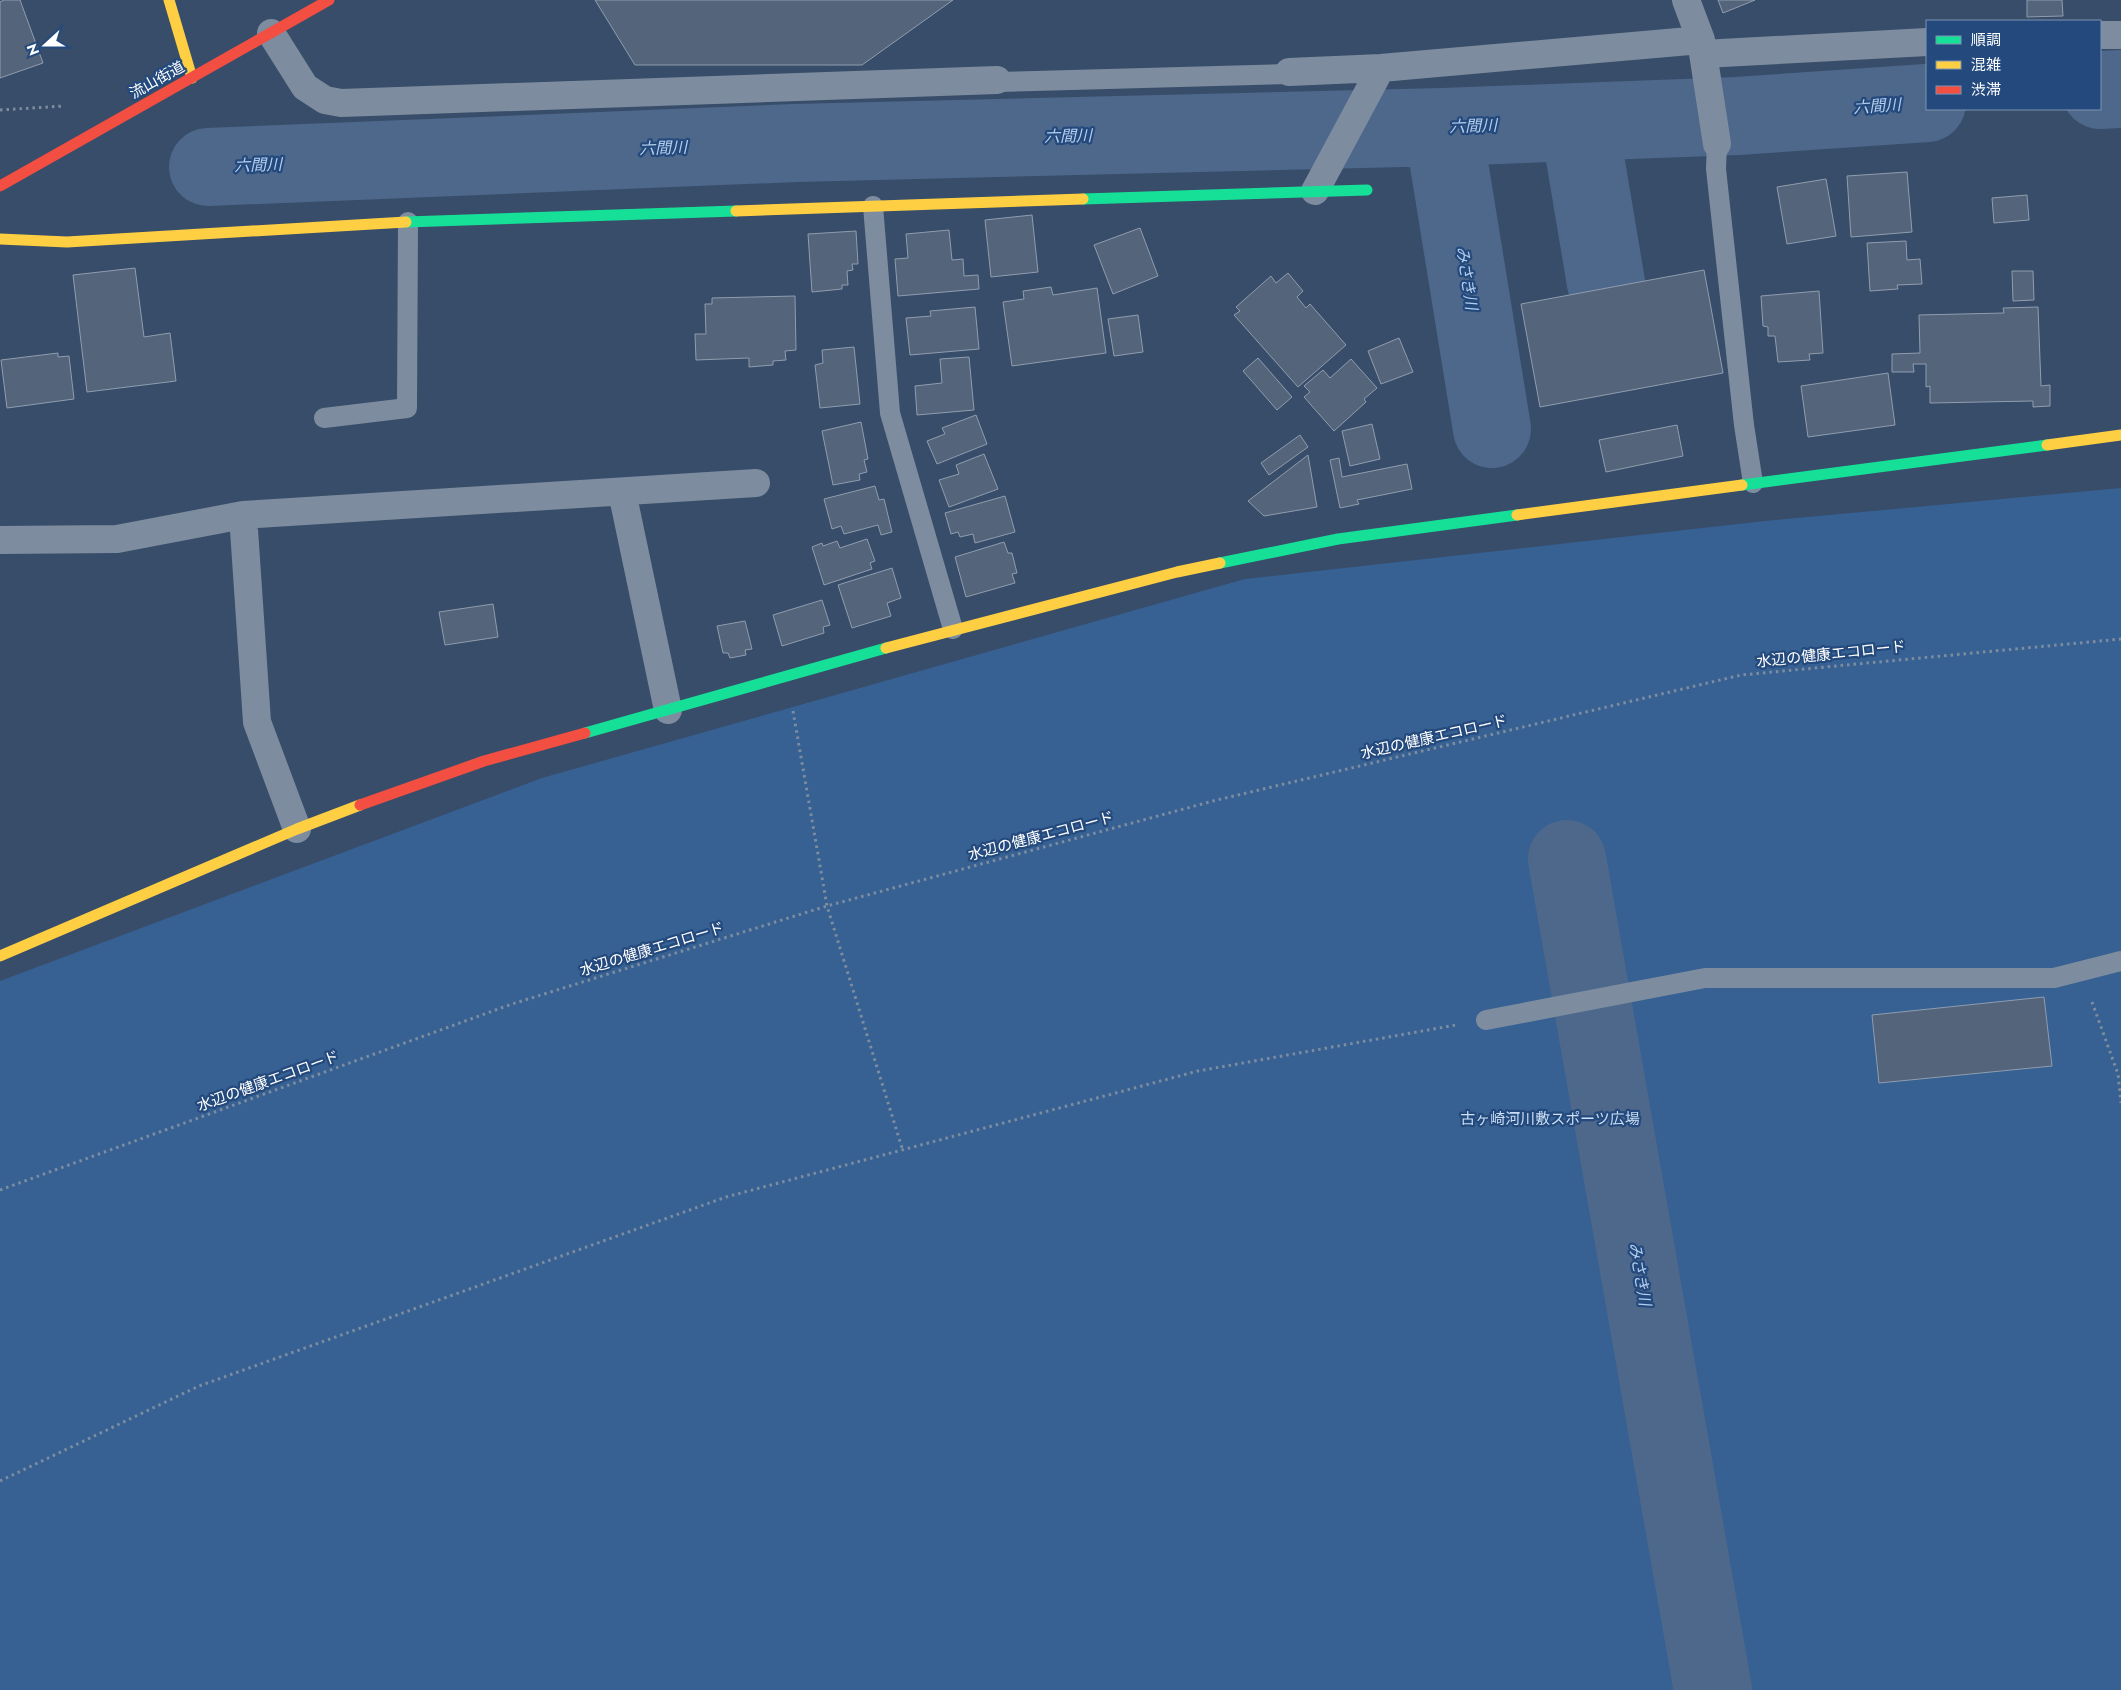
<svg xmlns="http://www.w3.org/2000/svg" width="2121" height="1690" viewBox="0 0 2121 1690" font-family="Jost,'Noto Sans JP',sans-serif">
  <rect width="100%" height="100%" fill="#384d69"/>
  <path fill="#376193" d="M2121,488V1690H0V981L542,778L1245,579L1765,521Z"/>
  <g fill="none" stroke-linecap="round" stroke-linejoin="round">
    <path stroke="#4e688c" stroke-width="78" d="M2100,90L2121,89
      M1579,122L1606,283
      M1443,127L1492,429
      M208,167L796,143L1443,127L1737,116L1927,103
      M1567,859L1713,1690"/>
  </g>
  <path fill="#53647b" stroke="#909dae" d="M4,0H20L43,63L0,78V2Z
    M595,0H953L862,65H635Z
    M1718,0H1755L1723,13Z
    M2027,0H2062L2063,16L2027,17Z
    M1907,172L1912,232L1851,237L1847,176Z
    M1826,179L1836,236L1787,244L1777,187Z
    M2027,195L2029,220L1994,223L1992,198Z
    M1032,215L1038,272L991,277L985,220Z
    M1140,228L1158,276L1113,294L1094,245Z
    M949,230L952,260L963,259L964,276L978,275L979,289L898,296L895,259L908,258L906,234Z
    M856,231L858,264H852L853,270L847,271L848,285H842V289L812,292L808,234Z
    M1906,241L1907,260L1920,259L1922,284L1897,285L1898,289L1870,291L1867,243Z
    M135,268L144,337L170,333L176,381L87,392L73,275Z
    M1704,270L1723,373L1540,407L1521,304Z
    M2012,271H2033L2034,300L2013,301Z
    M1288,273L1303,291L1297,297L1306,308L1310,304L1346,345L1298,387L1234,315L1240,311L1236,307L1271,276L1276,283Z
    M1051,287L1053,295L1097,288L1106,353L1012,366L1003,302L1024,299L1023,291Z
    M1819,291L1823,353L1809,354L1810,360L1778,362L1775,336H1768V327L1763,326L1761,296Z
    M795,296L796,350L785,351L786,360L773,361V365L749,367V358L696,360L695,334H706L705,304H712V298Z
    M975,307L979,349L910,355L906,318L931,316L930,311Z
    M2038,307L2041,386L2050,385V406L2033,407V401L1930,403V386L1926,387V364H1913L1914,372H1892V354L1920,353L1919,315L2004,313L2003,308Z
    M1138,315L1143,352L1114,356L1108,319Z
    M1399,338L1413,372L1381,384L1368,351Z
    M854,347L860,404L820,408L815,365L823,363L822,350Z
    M58,353V357L69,356L74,399L7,408L1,360Z
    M969,357L974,410L917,415L915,386L942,383L940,359Z
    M1258,358L1292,397L1277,410L1243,371Z
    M1351,359L1377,388L1364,399L1366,402L1334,431L1304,397L1310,392L1304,386L1323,370L1330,378Z
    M1888,373L1895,425L1808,437L1801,386Z
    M976,415L987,444L937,464L927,441L945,434L942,428Z
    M861,422L868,459L864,460L867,472L859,474L860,480L833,485L822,431Z
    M1372,424L1380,459L1350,466L1342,431Z
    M1677,425L1683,456L1606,472L1599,440Z
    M1300,435L1308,447L1269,475L1261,463Z
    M984,454L998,489L949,507L939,480L959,474L956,465Z
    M1308,455L1317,507L1264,516L1248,501Z
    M1339,458L1342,477L1407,464L1412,489L1357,500L1359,504L1340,508L1330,460Z
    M875,486L879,500L884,499L892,532L881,535L878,525L844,534L841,526L832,529L824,499Z
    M1005,496L1015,532L975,543L973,534L960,537L958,532L951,534L945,513Z
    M867,539L875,561L870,563L872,569L824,585L812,547L822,543L823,546L837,541L840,548Z
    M1004,542L1008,553H1012L1017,573L1012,574L1015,583L966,597L955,557Z
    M892,568L901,598L887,603L891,616L852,628L838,585Z
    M822,600L830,625L823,627L824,633L782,646L773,615Z
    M493,604L498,637L445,645L439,612Z
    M745,621L752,649L745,650L746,655L730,658L728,653H723L717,626Z
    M2044,997L2052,1066L1879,1083L1872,1015Z"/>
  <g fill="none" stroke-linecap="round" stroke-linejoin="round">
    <path stroke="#7d8d9f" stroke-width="3" stroke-dasharray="2.5 4" stroke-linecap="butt" d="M0,110L64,106
      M793,711L827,906L903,1151
      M2092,1002L2118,1074L2121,1103
      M0,1190L512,1004L827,906L1213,801L1741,675L2121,639
      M0,1481L199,1386L726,1197L1198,1071L1456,1025"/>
    <path stroke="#7d8d9f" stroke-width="20" d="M997,80V82L1289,74V72
      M1717,144L1716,169L1744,425L1753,483
      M873,206L890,413L953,629
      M324,418L407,408L408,222
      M1486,1020L1705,978H2054L2121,961"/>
    <path stroke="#7d8d9f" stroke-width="28" d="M1686,0L1701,40L1717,144
      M271,33L305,87L325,100L341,103L997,80
      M2100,35H2121
      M1703,54L1927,42
      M1289,72L1381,68L1701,40
      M1315,191L1381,68
      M622,492L668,710
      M243,515L756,483
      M0,540L117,539L243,515L257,722L297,829"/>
    <path stroke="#16e098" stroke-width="11" d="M1083,199L1367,190
      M406,222L736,211
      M1742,485L2047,445
      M1220,563L1338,539L1517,515
      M585,733L886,648"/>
    <path stroke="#ffcf43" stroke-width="11" d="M169,0L192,78
      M736,211L1083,199
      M0,239L67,242L406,222
      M2047,445L2121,435
      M1517,515L1742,485
      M886,648L1177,572L1220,563
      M0,956L297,829L360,805"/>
    <path stroke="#f24e42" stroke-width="11" d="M0,186L329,0
      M360,805L484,761L585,733"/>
  </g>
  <g text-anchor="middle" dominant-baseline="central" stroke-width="4.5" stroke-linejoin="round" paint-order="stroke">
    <g font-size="15" fill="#fff" stroke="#244a7d">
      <text transform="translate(157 80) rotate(-29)">流山街道</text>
      <text transform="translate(1831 654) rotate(-6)">水辺の健康エコロード</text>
      <text transform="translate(1434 737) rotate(-13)">水辺の健康エコロード</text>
      <text transform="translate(1041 836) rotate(-15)">水辺の健康エコロード</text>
      <text transform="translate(652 949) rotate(-17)">水辺の健康エコロード</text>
      <text transform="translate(268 1081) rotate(-20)">水辺の健康エコロード</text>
    </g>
    <g font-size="15" fill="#cbdef4" stroke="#244a7d">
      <text x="1550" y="1119">古ヶ崎河川敷スポーツ広場</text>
    </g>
    <g font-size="16" font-style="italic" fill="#b3cded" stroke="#244a7d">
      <text transform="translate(1877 106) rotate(-4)">六間川</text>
      <text transform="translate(1473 126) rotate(-2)">六間川</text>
      <text transform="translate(1068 136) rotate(-1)">六間川</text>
      <text transform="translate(663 148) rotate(-2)">六間川</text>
      <text transform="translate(258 165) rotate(-2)">六間川</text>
      <text transform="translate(1467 278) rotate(81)">みさき川</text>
      <text transform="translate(1640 1274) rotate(80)">みさき川</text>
    </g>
  </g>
  <rect x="1926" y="20" width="175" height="90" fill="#244a7d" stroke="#7c92b1"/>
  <rect x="1936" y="36" width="25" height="8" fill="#16e098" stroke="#7c92b1"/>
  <text x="1971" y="45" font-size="15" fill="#ffffff">順調</text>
  <rect x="1936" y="61" width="25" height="8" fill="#ffcf43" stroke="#7c92b1"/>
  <text x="1971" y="70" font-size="15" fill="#ffffff">混雑</text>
  <rect x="1936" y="86" width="25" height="8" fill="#f24e42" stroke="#7c92b1"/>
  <text x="1971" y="95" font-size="15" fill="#ffffff">渋滞</text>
  <g transform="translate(45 45) rotate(249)" stroke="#244a7d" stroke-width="4" paint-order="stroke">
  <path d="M0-4L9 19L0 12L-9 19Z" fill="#ffffff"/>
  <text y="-8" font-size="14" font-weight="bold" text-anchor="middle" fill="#ffffff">N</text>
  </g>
</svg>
